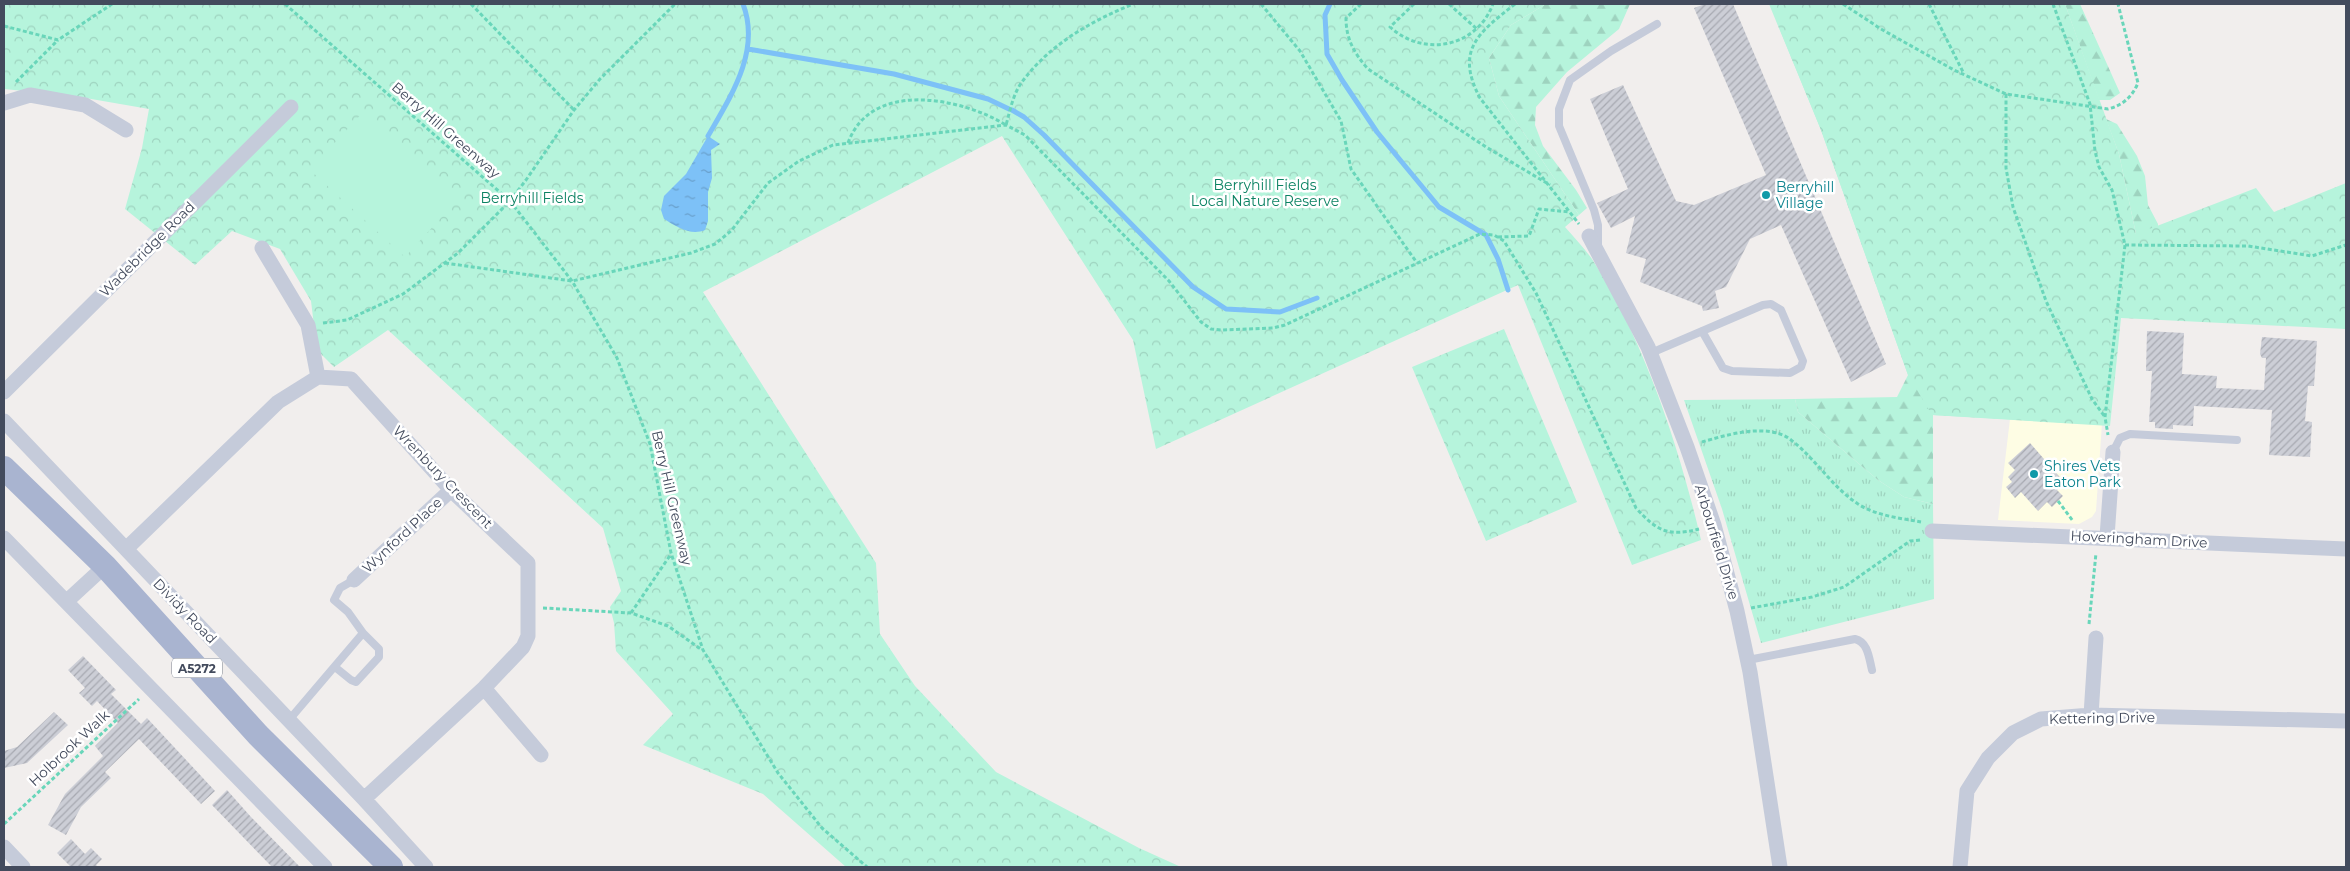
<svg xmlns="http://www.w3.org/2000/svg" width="2350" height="871" viewBox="0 0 2350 871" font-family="Montserrat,sans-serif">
  <defs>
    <pattern id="grass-tufts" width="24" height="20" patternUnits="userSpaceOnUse" patternTransform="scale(1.25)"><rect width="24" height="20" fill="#b6f4dc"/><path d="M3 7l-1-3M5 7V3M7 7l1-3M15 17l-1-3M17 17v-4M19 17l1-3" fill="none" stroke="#9ed3bf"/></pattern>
    <pattern id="forest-firs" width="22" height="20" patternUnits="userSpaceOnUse" patternTransform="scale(1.25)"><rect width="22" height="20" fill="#b6f4dc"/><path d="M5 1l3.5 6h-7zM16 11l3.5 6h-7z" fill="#9ed3bf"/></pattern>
    <pattern id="park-crowns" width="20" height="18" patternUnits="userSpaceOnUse" patternTransform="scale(1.25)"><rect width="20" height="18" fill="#b6f4dc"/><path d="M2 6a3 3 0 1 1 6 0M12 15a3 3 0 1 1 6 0" fill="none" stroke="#9ed3bf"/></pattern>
    <pattern id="water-ripples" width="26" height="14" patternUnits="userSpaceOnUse" patternTransform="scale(1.25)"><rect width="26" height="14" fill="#7dc1f7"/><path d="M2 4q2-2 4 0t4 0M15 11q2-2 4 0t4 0" fill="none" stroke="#689fcb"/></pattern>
    <pattern id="building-hatch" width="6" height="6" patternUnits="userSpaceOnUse" patternTransform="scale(1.25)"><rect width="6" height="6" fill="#ccced6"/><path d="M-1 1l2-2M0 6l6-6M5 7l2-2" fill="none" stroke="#a7a9b1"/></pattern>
  </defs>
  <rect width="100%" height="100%" fill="#f1eeed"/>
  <path fill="#fefde4" d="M2010,419L2102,423L2096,511L2092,517L2079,524L1998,520Z"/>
  <path fill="url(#grass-tufts)" d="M1795,399L1798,412L1878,480L1904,497L1933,504L1934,599L1761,643L1722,509L1684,400Z"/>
  <path fill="url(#forest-firs)" d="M1546,4H1630L1619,29L1567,72L1536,107L1535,125L1543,146L1576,190L1587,208L1579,215L1499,96L1489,58L1511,25Z
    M2065,4H2080L2120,93L2110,100H2099Z
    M1778,25L2089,424L1933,415V504L1904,497L1878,480L1798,412L1795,399L1897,397L1908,375L1821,130Z
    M2106,119L2117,124L2137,156L2145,176L2148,205L2158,224V234H2136L2119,154Z"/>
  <path fill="url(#park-crowns)" d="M4,4H1546L1511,25L1489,58L1499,96L1579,215L1565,227C1574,237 1584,248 1592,259C1644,340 1679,446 1701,540L1632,565L1518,285L1156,449L1133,340L1002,136L703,292L876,563L880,634L915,686L996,772L1139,848L1181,867H846L763,794L643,745L673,714L616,651L614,623L610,607L621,591L603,528L388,330L334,367L317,350L311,301L280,249L232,231L195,265L125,209L142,148L149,109L74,96L4,89Z
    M1769,4H2065L2119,154L2136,234L2256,188L2274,212L2346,183V329L2121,318L2110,426L1932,415L1908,375L1821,130Z
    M1504,329L1577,502L1486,541L1412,367Z"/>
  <path fill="#b6f4dc" d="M365,110L460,197L405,257L310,170Z"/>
  <path fill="url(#water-ripples)" d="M708,136L720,144L711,150L712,178L708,192V221L705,230C691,236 677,227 664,219L661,210L664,196L686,174Z"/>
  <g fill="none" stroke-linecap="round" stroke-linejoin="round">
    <path stroke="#7dc1f7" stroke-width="5" d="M1330,4L1325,15L1327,54L1342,80L1377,132L1439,207L1486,235L1498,259L1508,290
      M748,49L894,74L988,99L1009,109
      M1012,110L1024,117L1044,135L1193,287L1226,309L1280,312L1317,298
      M708,136C731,96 761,51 743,4"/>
  </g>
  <path fill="url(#building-hatch)" d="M1705,4H1733L1886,364L1851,382L1781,225L1750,239L1726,287L1715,291L1719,308L1703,311L1702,306L1640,282L1646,259L1626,253L1635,216L1611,228L1597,203L1628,189L1590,99L1623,85L1676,201L1694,205L1766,175L1694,8Z
    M2147,331L2184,333L2182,374L2217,376L2216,388L2264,390L2266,358H2262L2260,354L2262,337L2317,341L2314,386H2308L2305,421L2312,422L2310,457L2269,455L2272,410L2194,406L2193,426L2173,425V429L2155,428V422H2149L2152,371H2146Z
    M2030,443L2065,483L2057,490L2063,496L2052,507L2047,502L2038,511L2021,492L2015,498L2006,487L2012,482L2008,477L2015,470L2008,463Z
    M83,656L116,690L111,694L141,724L147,718L215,791L201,804L139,739L105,772L111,778L81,807L66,835L48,825L65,794L103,756L95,746L118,723L97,701L92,706L79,693L85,688L68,670Z
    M54,712L68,725L27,763L4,768V751L17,747Z
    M227,790L251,817L300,867H272L212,805Z
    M71,839L85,854L91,848L102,859L96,865L98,867H71L57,853Z"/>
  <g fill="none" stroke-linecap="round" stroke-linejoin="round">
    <path stroke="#69d6ba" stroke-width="3" stroke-dasharray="4 2.5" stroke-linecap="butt" d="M285,4L510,201L572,281L617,358L650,444L671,553L703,650L778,773L822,828L867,867
      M471,4L574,110
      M1261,4L1300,51L1341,121L1351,169L1417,263
      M1361,4L1346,18C1346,39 1354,53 1368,69L1486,147L1550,185
      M1414,4L1390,27C1424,58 1477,47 1493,4
      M1449,4L1478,30
      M1515,4C1480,32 1454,49 1480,98L1579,224
      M1843,4L1881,29L1954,70L2006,94L2108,109C2123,105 2132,97 2138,83L2118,4
      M1929,4L1964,74
      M2053,4L2090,104L2095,151L2099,167L2112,190L2125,245L2105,417L2108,435
      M4,26L58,40L112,4
      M16,82L58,40
      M2006,94V168L2013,207L2046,301L2092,399L2105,417
      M848,143C871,79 962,98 1006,125C1010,111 1013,94 1022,82C1049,45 1091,21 1133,4
      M1498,237L1529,236L1539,209L1570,212
      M2125,245L2248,246L2312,256L2346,245
      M445,263L572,281L691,253L715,244L731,231L768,183L799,161L833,145L1006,125L1025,135L1169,281L1201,322L1211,329L1221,330L1273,328L1285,325L1480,234L1494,235L1504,241L1536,293L1636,508C1657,531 1668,537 1699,529
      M323,323L347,320L403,294L458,253L510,201L526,180L574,110L600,79L675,4
      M1702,442C1726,435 1769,422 1791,440C1816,459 1832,487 1858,504C1877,516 1900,518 1921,522
      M2058,501L2073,521
      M543,608L631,613L668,626L702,650
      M1751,608L1812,597L1844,587L1910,541L1920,540
      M631,613L671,554
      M2089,624L2096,553
      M4,824L139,699"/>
    <path stroke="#c5cbda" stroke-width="8" d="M1598,247V225L1594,210L1559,126V109L1570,80L1611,51L1657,24
      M1651,353L1763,305L1771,304L1781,310L1803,361L1801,367L1790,373L1732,371L1723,368L1702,331
      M2113,452L2120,438L2130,434L2237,440
      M1748,660L1855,639C1868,642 1869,658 1872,670
      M335,667L351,680L356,682L379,657V649L363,633
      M289,720L363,633L348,612L334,600L340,588L354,580"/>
    <path stroke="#c5cbda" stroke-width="15" d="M4,103L30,95L85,105L126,130
      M1589,236L1648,347L1687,447L1714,525L1737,611L1750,672L1780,867
      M262,248L308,325L318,377
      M4,392L291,107
      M4,421L364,799L426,867
      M1932,531L2346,549
      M2107,537L2113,452
      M4,538L325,867
      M126,549L278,402L318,377L351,379L451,490L528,563V636L523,647L484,688L364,799
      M354,580L451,490
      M67,601L105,566
      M484,688L541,755
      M2091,715L2096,638
      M4,847L23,867
      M1960,867L1967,791L1988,758L2013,733L2041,719L2091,715L2346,721"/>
    <path stroke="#a9b4d0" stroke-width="24" d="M4,468L105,566L258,735L391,867"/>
  </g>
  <g fill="#0f9aa8" stroke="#fff" stroke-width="2">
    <circle cx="1766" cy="195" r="5"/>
    <circle cx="2034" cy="474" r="5"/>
  </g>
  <g text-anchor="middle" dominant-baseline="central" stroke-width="5" stroke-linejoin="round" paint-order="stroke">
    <rect fill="#fff" stroke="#7b818e" stroke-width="1" x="172" y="658.5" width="50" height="19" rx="4"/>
    <g font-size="12" font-weight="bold" fill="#434b5d">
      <text x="197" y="668">A5272</text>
    </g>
    <g font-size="14" fill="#434b5d" stroke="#fff">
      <text transform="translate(446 130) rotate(41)">Berry Hill Greenway</text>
      <text transform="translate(147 249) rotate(-45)">Wadebridge Road</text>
      <text transform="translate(443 477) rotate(46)">Wrenbury Crescent</text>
      <text transform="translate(672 498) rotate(77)">Berry Hill Greenway</text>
      <text transform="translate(402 535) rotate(-43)">Wynford Place</text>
      <text transform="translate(2139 539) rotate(3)">Hoveringham Drive</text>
      <text transform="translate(1717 542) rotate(73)">Arbourfield Drive</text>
      <text transform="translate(185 611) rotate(46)">Dividy Road</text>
      <text transform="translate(2102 718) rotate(-1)">Kettering Drive</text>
      <text transform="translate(69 748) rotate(-43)">Holbrook Walk</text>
    </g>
    <g font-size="14" fill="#0b8262" stroke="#fff">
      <text x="1265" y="185">Berryhill Fields<tspan x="1265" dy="16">Local Nature Reserve</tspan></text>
      <text x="532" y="198">Berryhill Fields</text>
    </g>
    <g font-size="14" fill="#0d838f" stroke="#fff" text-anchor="start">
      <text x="1776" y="187">Berryhill<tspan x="1776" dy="16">Village</tspan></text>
      <text x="2044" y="466">Shires Vets<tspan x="2044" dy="16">Eaton Park</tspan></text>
    </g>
  </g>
  <rect width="2350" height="871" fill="none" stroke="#434b5d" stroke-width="10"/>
</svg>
